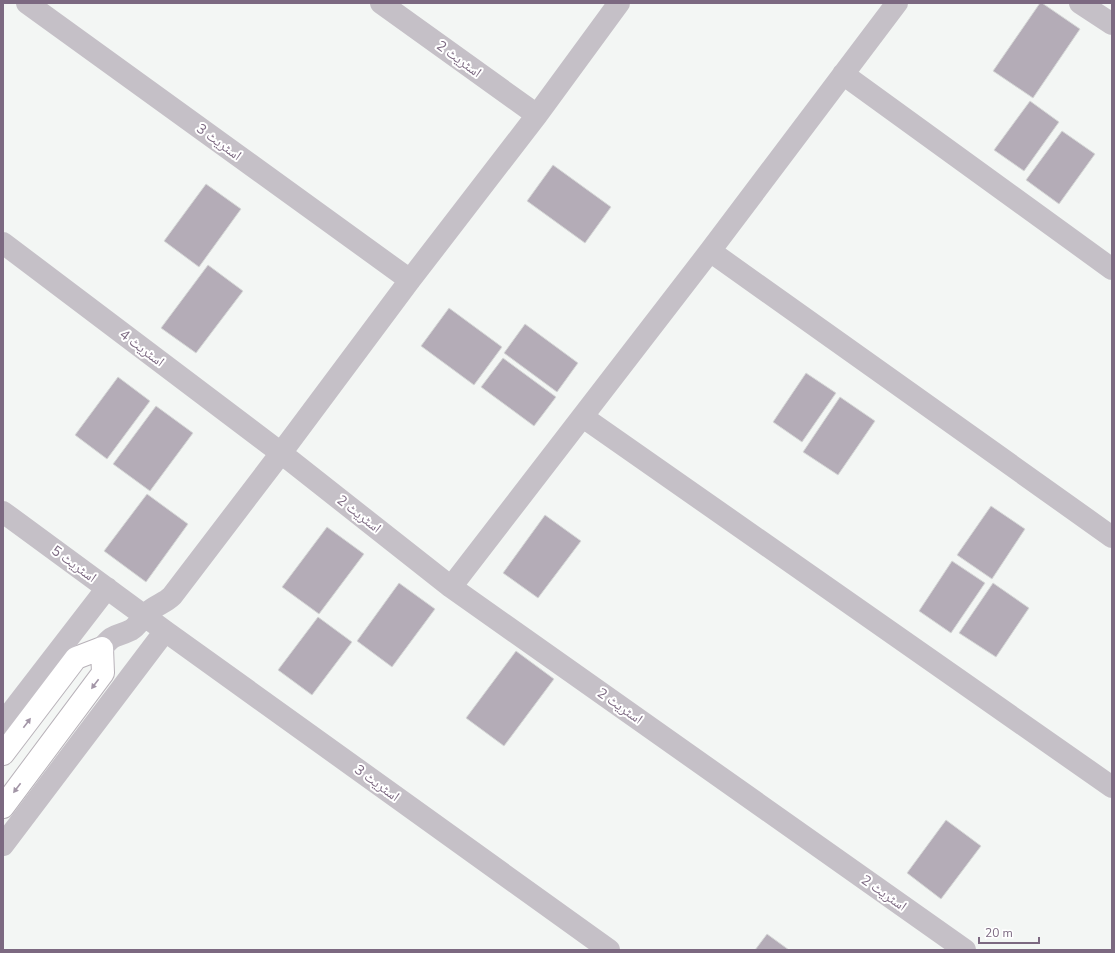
<svg xmlns="http://www.w3.org/2000/svg" width="1115" height="953" viewBox="0 0 1115 953" font-family="'Nunito Sans','Noto Naskh Arabic',sans-serif">
  <rect width="100%" height="100%" fill="#f3f6f4"/>
  <path fill="#b4acb7" stroke="#d6d8d7" d="M1040,3H1042L1080,29L1033,98L993,71Z
    M1030,101L1059,122L1024,171L994,150Z
    M1062,131L1095,154L1059,204L1026,180Z
    M553,165L611,207L585,243L527,201Z
    M206,184L241,209L199,267L164,241Z
    M208,265L243,291L196,353L161,328Z
    M449,308L502,347L474,385L421,346Z
    M525,324L578,363L557,392L504,353Z
    M503,358L556,397L534,426L481,387Z
    M806,373L836,393L802,442L773,422Z
    M118,377L150,401L107,459L75,435Z
    M840,397L875,421L838,475L803,452Z
    M156,406L193,433L150,491L113,464Z
    M147,494L188,524L146,582L104,551Z
    M991,506L1025,529L992,579L957,555Z
    M545,515L581,541L538,598L503,573Z
    M327,527L364,554L319,614L282,587Z
    M952,561L985,583L951,633L919,611Z
    M399,583L435,609L392,667L357,641Z
    M993,583L1029,608L996,657L959,633Z
    M318,617L352,642L312,695L278,670Z
    M516,651L554,679L504,746L466,718Z
    M946,820L981,846L941,899L907,873Z
    M767,934L789,950H755Z"/>
  <g fill="none" stroke-linecap="round" stroke-linejoin="round">
    <defs>
      <path id="major" d="M3,754L76,658L102,648L103,673L3,807"/>
    </defs>
    <use href="#major" stroke="#b8b2b9" stroke-width="24"/>
    <path stroke="#c5c0c7" stroke-width="22" d="M27,3L410,280
      M381,3L537,115
      M1080,3L1112,24
      M843,74L1112,269
      M3,243L281,453L451,587L965,950
      M710,251L1112,537
      M583,417L1112,787
      M3,512L165,631L609,950
      M451,587L710,251L897,3
      M102,648C115,632 115,638 131,630C138,626 142,617 148,612C156,605 165,603 172,596L281,453L410,280L537,115L619,3
      M3,723L107,588
      M3,845L165,631"/>
    <use href="#major" stroke="#fff" stroke-width="22"/>
  </g>
  <defs><path id="oneway-solid" d="M-6-.8H1V-3.2L6.5 0L1 3.2V.8H-6Z"/></defs>
  <g fill="#a396a7">
    <use href="#oneway-solid" transform="translate(95 684) rotate(127)"/>
    <use href="#oneway-solid" transform="translate(27 723) rotate(-53)"/>
    <use href="#oneway-solid" transform="translate(17 788) rotate(127)"/>
  </g>
  <g text-anchor="middle" dominant-baseline="central" stroke-width="4" stroke-linejoin="round" paint-order="stroke">
    <g font-size="14" fill="#7c6981" stroke="#fff">
      <text transform="translate(459 59) rotate(36)">اسٹریٹ 2</text>
      <text transform="translate(219 142) rotate(36)">اسٹریٹ 3</text>
      <text transform="translate(142 348) rotate(37)">اسٹریٹ 4</text>
      <text transform="translate(359 514) rotate(38)">اسٹریٹ 2</text>
      <text transform="translate(74 564) rotate(36)">اسٹریٹ 5</text>
      <text transform="translate(620 706) rotate(35)">اسٹریٹ 2</text>
      <text transform="translate(377 783) rotate(36)">اسٹریٹ 3</text>
      <text transform="translate(884 893) rotate(35)">اسٹریٹ 2</text>
    </g>
  </g>
  <rect width="1115" height="953" fill="none" stroke="#7c6981" stroke-width="8"/>
  <path d="M979 937v6h60v-6" fill="none" stroke="#7c6981" stroke-width="2"/>
  <text x="985" y="937" font-size="12" fill="#7c6981" stroke="#ffffff" stroke-width="3" paint-order="stroke">20 m</text>
</svg>
